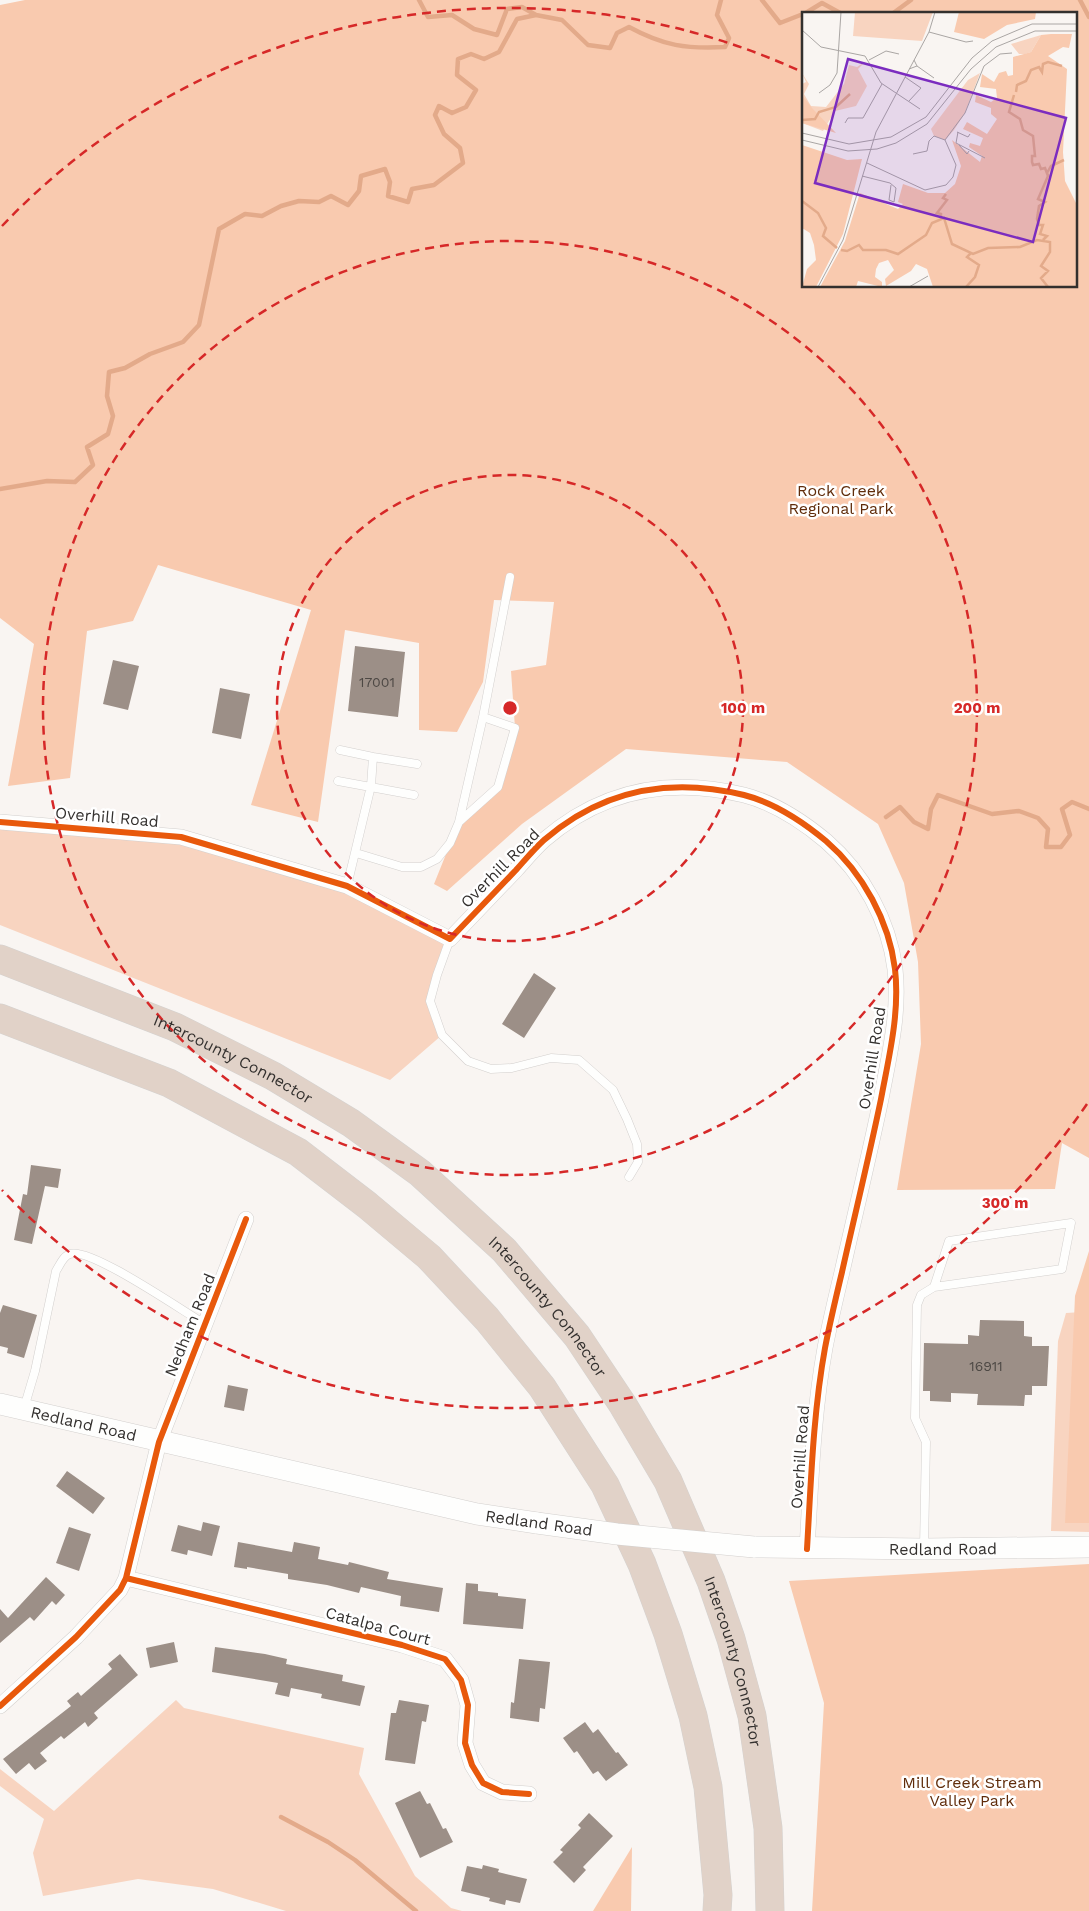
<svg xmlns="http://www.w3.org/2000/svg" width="1089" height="1911" viewBox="0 0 1089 1911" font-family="'Work Sans',sans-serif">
  <rect width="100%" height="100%" fill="#f9f5f2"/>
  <path fill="#f8d4c0" d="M0,822L181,837L347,886L450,939L430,1001L442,1035L390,1080L0,925Z
    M1089,1293V1532L1051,1531L1058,1341L1066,1313L1082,1312Z
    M176,1700L184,1708L364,1748L359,1774L415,1876L451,1908L462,1911H286L213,1889L138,1879L43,1896L33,1853L44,1819L0,1786V1769L54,1811Z"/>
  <path fill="#f9caaf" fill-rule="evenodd" d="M25,0H1089V1158L1062,1143L1055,1189L897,1190L921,1044L918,962L904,883L878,824L787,762L626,749L522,824L447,891L434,884L459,822L498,787L515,728L511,671L546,665L554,602L494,600L483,682L457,732L419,730V643L345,630L318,822L251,805L311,610L158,565L133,621L87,631L70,778L8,786L34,644L0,618V5ZM803,14H1075V286H803Z
    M1089,1251V1523H1065L1075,1296Z
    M1089,1564V1911H812L824,1703L789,1581Z
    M632,1847L631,1911H593Z"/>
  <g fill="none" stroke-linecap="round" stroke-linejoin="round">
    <path stroke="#e3aa8a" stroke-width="4.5" d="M419,0L428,17L452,15L474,29L497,35L507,9L522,7L536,15
      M762,0L780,23L803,14
      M1080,0L1089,17
      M804,14L822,3L842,14
      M892,14L911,0
      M0,489L47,481L75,482L93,465L87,447L108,434L113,416L107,396L109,372L125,368L150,354L183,342L199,325L219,229L245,214L262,216L281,206L299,201L319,202L331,196L348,205L359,191L361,176L385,169L390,182L388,196L408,202L412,189L434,185L463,163L460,148L444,134L435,115L439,106L452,113L466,107L476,90L457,75L458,59L471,54L484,59L499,52L517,19L536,15L562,20L588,45L610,48L617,33L629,27C664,46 686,49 725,47L729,38L717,15L721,0
      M886,817L900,807L914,822L928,829L931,809L938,795L992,814L1019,811L1038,818L1048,829L1046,847H1061L1070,835L1062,809L1072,802L1089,809
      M281,1817L328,1842L355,1860L416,1911"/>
  </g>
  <path fill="#9c8f87" d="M355,646L405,652L398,717L348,711Z
    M113,660L139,666L128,710L103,704Z
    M220,688L250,694L241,739L212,733Z
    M534,973L556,988L524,1038L502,1024Z
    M31,1165L61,1169L58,1188L45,1186L32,1244L14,1240L23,1194L27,1195Z
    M3,1305L37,1315L24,1358L7,1353L8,1348L0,1346V1313Z
    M980,1320L1024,1321V1336L1032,1337V1346H1049L1047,1386H1032V1395H1025L1024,1406L977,1405L978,1394L951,1393V1402L930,1401V1391H923L924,1343L968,1344V1335L979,1336Z
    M228,1385L248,1389L244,1411L224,1407Z
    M67,1471L105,1498L93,1514L56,1486Z
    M203,1522L220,1526L212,1556L188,1550L187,1555L171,1551L178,1525L201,1531Z
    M69,1527L91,1534L79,1571L56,1563Z
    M238,1542L292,1552L294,1542L320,1547L318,1559L348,1565L349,1562L389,1572L387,1579L443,1588L439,1612L400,1606L401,1596L361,1587L359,1593L327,1585L288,1579V1574L247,1567V1569L234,1567Z
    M46,1577L65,1595L56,1605L52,1601L34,1621L30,1617L0,1643V1609L8,1618Z
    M466,1583L478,1584V1591L498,1593V1596L526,1599L523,1629L463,1624Z
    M174,1642L178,1662L150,1668L146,1648Z
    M215,1647L265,1654L287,1659L286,1664L343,1675L342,1681L365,1686L360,1706L321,1698L322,1694L291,1688L289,1697L275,1694L278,1683L212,1672Z
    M120,1654L138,1675L94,1713L98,1718L88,1727L85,1722L64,1739L61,1736L40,1753L47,1761L35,1770L29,1763L16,1774L3,1759L71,1706L67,1701L78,1692L81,1696L112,1669L108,1664Z
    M519,1659L550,1662L545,1709L540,1708L539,1722L510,1718L511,1702L514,1703Z
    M399,1700L429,1705L426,1722L422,1721L415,1764L385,1760L391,1713H396Z
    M585,1722L593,1733L598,1729L616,1753L618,1752L628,1765L606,1781L598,1771L593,1774L577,1751L574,1753L563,1738Z
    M420,1791L427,1804L430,1803L443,1829L446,1828L453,1842L420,1858L395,1803Z
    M589,1813L613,1836L583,1867L586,1870L574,1883L553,1862L563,1852L560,1850L581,1828L578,1825Z
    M483,1865L499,1869L498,1872L527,1879L520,1903L506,1900L505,1905L489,1901L490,1898L461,1891L467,1866L482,1869Z"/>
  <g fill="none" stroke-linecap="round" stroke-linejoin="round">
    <defs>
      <path id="lane" d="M340,750L373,757L371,786L347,886
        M373,757L417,764
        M338,781L414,795
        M459,822L498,787L515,728L483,717
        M356,853L402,867H421L437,859L450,843L459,822L483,717L510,577
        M450,939L437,975L430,1001L442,1035L468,1061L491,1069L512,1068L551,1058L579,1060L613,1090L627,1119L637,1144L638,1162L629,1177
        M24,1408L35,1371L56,1271C60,1265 63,1256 70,1254C89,1246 184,1312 205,1324
        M924,1547L926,1442L915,1418L917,1305L921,1295L934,1287L1062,1269L1071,1223L949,1241L934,1287"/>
      <path id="street" d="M0,822L181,837L347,886L450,939C472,916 494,893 516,870C525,860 534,849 544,840C603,789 670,777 744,795C775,803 802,821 826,841C863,873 889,921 895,969C900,1013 889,1056 881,1099C869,1157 855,1214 842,1272C836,1297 830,1322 825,1348C813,1414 811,1482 807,1549
        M126,1578L402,1645L445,1659L461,1680L468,1705L465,1743L472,1765L483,1783L502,1792L529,1794
        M0,1706L76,1637L120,1590L126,1578L159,1442L246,1219"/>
      <g id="secondary">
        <path id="s1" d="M0,1404L477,1514L537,1523"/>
        <path id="s2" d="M754,1547L924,1549L1089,1547"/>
      </g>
      <g id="highway">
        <path id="s3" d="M0,959L175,1027L273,1076L351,1123L420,1173L504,1250L577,1336L623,1405L668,1481L711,1581L731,1639L752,1716L768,1828L770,1911"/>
        <path d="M0,1018L169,1083L298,1152L367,1205L429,1257L487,1319L542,1387L605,1485L642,1564L668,1634L693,1716L708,1787L718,1895L717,1911"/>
      </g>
    </defs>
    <use href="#lane" stroke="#d3d0ce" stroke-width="9"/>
    <use href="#street" stroke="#d3d0ce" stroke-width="16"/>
    <use href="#secondary" stroke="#d3d0ce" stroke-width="22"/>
    <use href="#highway" stroke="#d4d2d0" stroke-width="29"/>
    <use href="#lane" stroke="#fefefd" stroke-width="8"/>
    <use href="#street" stroke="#fefefd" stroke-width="15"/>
    <use href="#secondary" stroke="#fefefd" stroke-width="21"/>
    <use href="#highway" stroke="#e1d2c8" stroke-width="28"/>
    <defs>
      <path id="secondary-bridge" d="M537,1523L617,1534L754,1547"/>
    </defs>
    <use href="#secondary-bridge" stroke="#d3d0ce" stroke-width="22" stroke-linecap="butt"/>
    <use href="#secondary-bridge" stroke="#fefefd" stroke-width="21"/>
    <defs>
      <path id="cycleway" d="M0,822L181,837L347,886L450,939C472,916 494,893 516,870C525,860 534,849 544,840C603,789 670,777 744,795C775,803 802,821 826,841C863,873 889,921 895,969C900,1013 889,1056 881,1099C869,1157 855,1214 842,1272C836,1297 830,1322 825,1348C813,1414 811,1482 807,1549
        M126,1578L402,1645L445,1659L461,1680L468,1705L465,1743L472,1765L483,1783L502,1792L529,1794
        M0,1706L76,1637L120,1590L126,1578L159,1442L246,1219"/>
    </defs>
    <use href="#cycleway" stroke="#fff" stroke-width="9"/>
    <use href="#cycleway" stroke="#e8590c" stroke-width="6"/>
  </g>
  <g fill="none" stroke="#d62828" stroke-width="2.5" stroke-dasharray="9 6">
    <circle cx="510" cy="708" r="233"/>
    <circle cx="510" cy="708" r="467"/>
    <path d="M1087 1104A700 700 0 0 1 2 1190M2 226A700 700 0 0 1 800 71"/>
  </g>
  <g text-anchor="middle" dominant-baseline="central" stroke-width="5" stroke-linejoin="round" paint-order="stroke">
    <g font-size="14" fill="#4d4844">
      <text x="377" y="682">17001</text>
      <text x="986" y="1366">16911</text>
    </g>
    <g font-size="16" fill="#602c0a" stroke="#fff">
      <text x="841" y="490">Rock Creek<tspan x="841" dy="18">Regional Park</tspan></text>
      <text x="972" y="1782">Mill Creek Stream<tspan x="972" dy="18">Valley Park</tspan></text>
    </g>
    <g font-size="16" fill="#33302e" stroke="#fff">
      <text transform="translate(107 817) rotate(5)">Overhill Road</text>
      <text transform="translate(500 868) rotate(-45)">Overhill Road</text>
      <text transform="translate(872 1058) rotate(-81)">Overhill Road</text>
      <text stroke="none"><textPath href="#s3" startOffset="254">Intercounty Connector</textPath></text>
      <text stroke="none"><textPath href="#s3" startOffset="659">Intercounty Connector</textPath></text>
      <text transform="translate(190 1325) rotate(-68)">Nedham Road</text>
      <text stroke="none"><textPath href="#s1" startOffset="86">Redland Road</textPath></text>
      <text transform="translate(800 1457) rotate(-86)">Overhill Road</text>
      <text transform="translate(539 1523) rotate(8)">Redland Road</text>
      <text stroke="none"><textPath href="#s2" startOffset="189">Redland Road</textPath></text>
      <text transform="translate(378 1626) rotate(15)">Catalpa Court</text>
      <text stroke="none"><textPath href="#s3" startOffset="1064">Intercounty Connector</textPath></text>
    </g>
  </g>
  <g transform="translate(802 12)">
    <rect width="275" height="275" fill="#f9f5f2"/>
    <path d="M53,0H131L120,29L51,24ZM239,23L229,40L223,42H217L209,32ZM64,49L56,57L65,74L54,94L33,99L21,119L0,111V72L4,70L0,61L7,72L2,82L9,94L24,95L42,72L47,53L55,55ZM178,61L163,101L152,118L143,128L132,124L129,117L166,68Z" fill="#f8d4c0"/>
    <path d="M157,0H234L233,7L205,13L182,27L152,20ZM249,22H270L267,36L261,35L246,44L265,57L261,140L263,169L275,193V275H131L125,257L114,252L109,259L84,274L83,267L92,258L86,248L77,251L74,257L73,265L80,270V275L56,269L54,275H18L43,229L58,181L96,197L101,192L96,190L101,172L126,181H143L153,172L159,154L150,128L178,150L180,144L167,135L168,131L178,134L181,126L161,117L165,110L185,122L195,107L189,102V96L173,90L174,83L189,90L195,86L194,77L178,75L180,62L192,70L197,61L204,59L206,64L211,63V45L229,40L239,23ZM0,83L10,96L34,121L0,111ZM0,133L45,148L60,147L41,222L14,275H0L5,257L14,248L12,233L8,221L0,216Z" fill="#f9caaf"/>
    <path fill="none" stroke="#e3aa8a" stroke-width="2.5" d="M214,80L215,73L224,69L229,58L237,55L240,60L241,52L246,50L260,54M212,83L207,100L218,107L221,118L231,124L233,144H230V150L231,153L237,152L239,157L243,156L246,164L236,187L243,190L237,194L235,207L237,213H241L238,222L245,224L241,228M0,108L13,107L17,100L34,95L48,82M247,165L245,161L249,154L262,148M0,189L16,201L24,216L21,224L35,236M139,206V202L135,201L145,188L141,186L144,182M39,238L45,239L57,233L61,238H84L96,242L124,223L130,211L142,206L150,232L171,242L186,236L218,235L235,228L248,230V240L239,254L246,259L239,266L246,275M164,275L173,265L177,253L165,245L169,241"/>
    <path fill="none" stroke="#aaa6a4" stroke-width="1" d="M0,18L19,35L63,44L79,71L118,97M127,20L164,30L171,29M67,48L84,39L97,42M115,54L132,66M107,57L115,54L112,48M103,65L119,76L107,89M17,81L28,73L35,61L39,0M43,111L46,106H61L80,72M155,120L166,125L168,122M156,120L154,131L183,146M0,121L47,132L89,125L124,105L170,46L190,29L230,12H275M0,128L46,139L75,137L94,131L125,112L169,57L194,35L233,19H275M157,133L165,142L167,139M111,142L125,139L127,129L132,124L143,128M65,151L123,178L144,173L151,165L154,153L143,128L163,101L182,54L198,42L210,41M60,164L88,171L94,176L92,190L87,188L89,173M16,275L41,228L74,120L127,20L133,0M107,275L126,264"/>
    <path fill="#7b2cbf" fill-opacity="0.15" stroke="#7b2cbf" stroke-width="2.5" d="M46,47L264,106L231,230L13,171Z"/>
    <rect width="275" height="275" fill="none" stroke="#33302e" stroke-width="2.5"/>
  </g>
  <circle cx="510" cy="708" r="8" fill="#d62828" stroke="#fff" stroke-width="2.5"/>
  <g font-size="15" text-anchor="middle" font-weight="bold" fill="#d62828" stroke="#fff" stroke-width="5" stroke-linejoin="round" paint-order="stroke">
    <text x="743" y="713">100 m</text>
    <text x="977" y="713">200 m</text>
    <text x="1005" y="1208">300 m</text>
  </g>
</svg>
